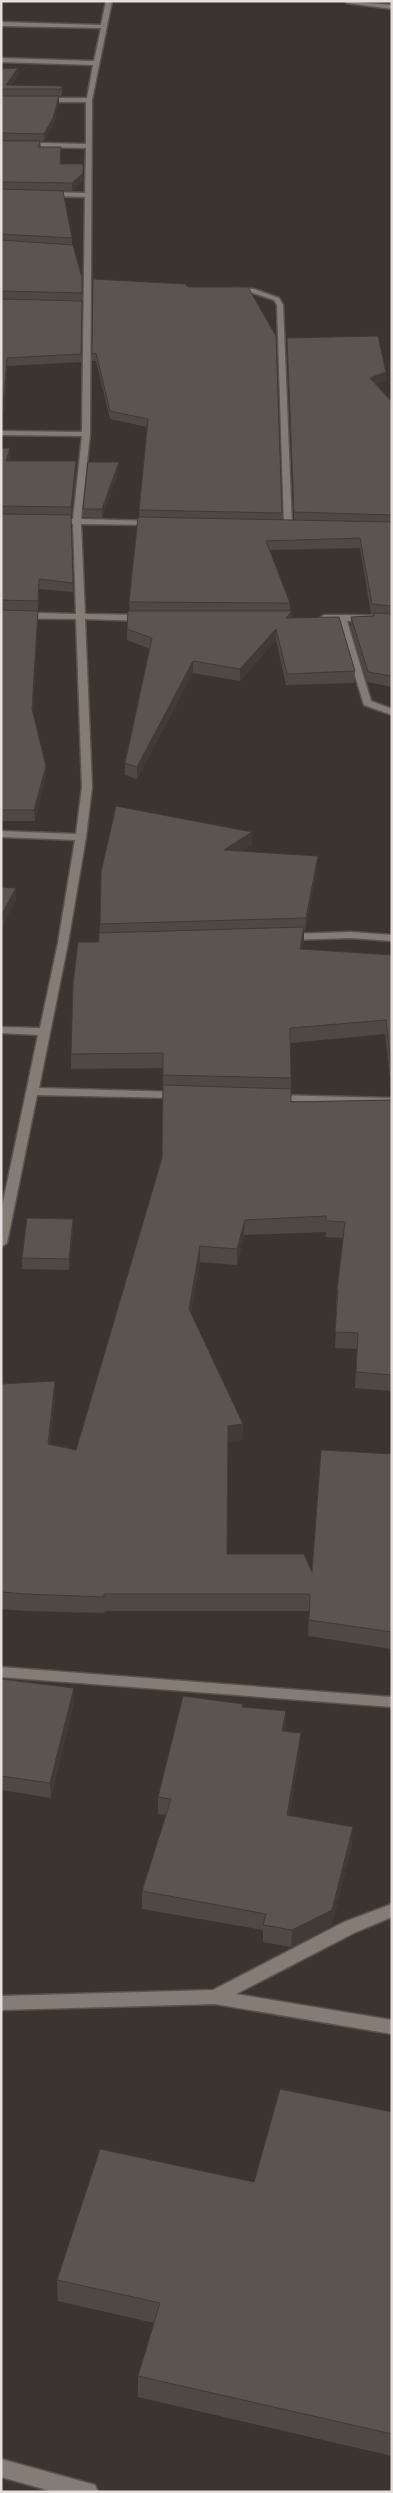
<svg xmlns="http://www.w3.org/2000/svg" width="393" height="2493" viewBox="0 0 393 2493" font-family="Karla,sans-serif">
  <rect width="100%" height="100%" fill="#3c342f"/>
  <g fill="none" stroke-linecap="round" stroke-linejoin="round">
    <defs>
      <path id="street" d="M106,1H112L92,100L90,434L81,519L154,521L158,523L154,525L81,524L85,614L144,615L148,618L144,621L85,619L92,787L86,837L68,943L39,1088L178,1092L184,1095L178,1098L37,1095L7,1243L1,1247V1212L38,1035L1,1033V1027L40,1028L58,943L75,840L1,837V831L76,834L82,787L76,619L1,618V612L76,614L73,524L65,521L73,519L82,436L1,435V431L82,432L85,197L48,196L45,194L48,192L85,193L86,148L1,146V142L86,144V102H44L41,100L44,98H87L93,65L1,62V58L94,61L101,28L1,26V22L101,25Z
        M345,1L392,5V9L347,3Z
        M234,288L254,289L279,298L283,305L292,526L288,528L284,526L277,305L274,300L253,293L232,291L231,290Z
        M342,615L392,616V622L347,621L371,701L392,709V715L364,705L338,621H324L320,618L324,615Z
        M351,932L392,935V941L351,938L288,940L283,937L288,934Z
        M275,1095L392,1098V1105L271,1100L269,1098L271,1096Z
        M1,1667L392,1697V1707L1,1677Z
        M392,1904V1917L356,1932L236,1994L392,2020V2034L215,2004L1,2010V1996L213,1990L344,1922Z
        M1,2459L88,2483L95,2485L98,2492H54L1,2477Z"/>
    </defs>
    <use href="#street" stroke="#59534e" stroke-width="3"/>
    <use href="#street" fill="#857c75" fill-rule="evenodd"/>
  </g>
  <path fill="#4f4843" d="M18,68L19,75L11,85L62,86V93L61,96H1V69Z
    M1,96L59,104L53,125L44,141L1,140Z
    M1,141H40L41,147H61V164L83,180L72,191L1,189Z
    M1,189L72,238V245L82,278L81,362L7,366L3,429L2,430L1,448L10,457L9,461H76V470L71,516L73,592L39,589L33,713L46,776L35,821H1Z
    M93,279L282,513V520H294L287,338L386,372V381L376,384L392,402V687L367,682L351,628V617L373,616V614H371L360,548L270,550L290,603V611L292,618L355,671L354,683L286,685L276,640L240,681L193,673L137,779L125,775V763L150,649L127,640V629L130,611L129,602L139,517V510L147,427L110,419L96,361H92Z
    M119,470L102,518L83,517V509Z
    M252,832V845L242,851L317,869L305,931H304V941L302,949L392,955V1094L385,1034L291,1043V1102L392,1100V1391L355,1388L357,1349L335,1348L337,1306H336L337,1290L343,1238L325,1237L326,1232L244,1235L237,1265L200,1262L191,1313L243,1424L242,1440L228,1442L227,1554L312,1572L392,1454V1649L308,1636L309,1611H105L104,1613L27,1611L1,1609V1384L55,1397L50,1444L76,1450L162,1158L163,1068L71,1069V1054L99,942L100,924Z
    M73,1219V1229L69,1270L22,1269V1258Z
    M1,1679L74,1703L51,1798L1,1790Z
    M243,1704V1707L286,1711L285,1732L300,1750L289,1816L352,1844L331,1927L291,1947L263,1942V1930L142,1909V1891L166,1815L158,1814V1797Z
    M392,2112V2456L138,2397V2376L154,2323L58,2301L57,2280L254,2182Z"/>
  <path fill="#403b37" d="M18,68L19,75L8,89L6,85Z
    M59,96V104L53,125L44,141V134Z
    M83,164V180L72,191V183Z
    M7,358V366L3,429L2,430L1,451V421Z
    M386,372V381L370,387V378Z
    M10,448V457L6,471V461Z
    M76,461V470L71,516V507Z
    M119,462V470L102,518V509Z
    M39,579V589L38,611V601Z
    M38,611V621L32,720V709Z
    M292,611V623L286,618Z
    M276,629V640L240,681V669Z
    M193,661V673L137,779V767Z
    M46,766V776L35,821L34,810Z
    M252,832V845L224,863V850Z
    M318,856L317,869L305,931L306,918Z
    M16,888V900L1,929V916Z
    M304,927V941L299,963L300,949Z
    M73,1219V1229L69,1270V1259Z
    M245,1220L244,1235L237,1265V1249Z
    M200,1246V1262L189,1325V1309Z
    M55,1381V1397L48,1460V1444Z
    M243,1424L242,1440L228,1442V1426Z
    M74,1688V1703L51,1798L50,1783Z
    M286,1711L285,1728L282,1748V1731Z
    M301,1733L300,1750L286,1832L287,1815Z
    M353,1827L352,1844L331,1927L291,1947L292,1930Z"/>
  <path fill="#5c544e" stroke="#403b37" d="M18,68L6,85L62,86L61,89H1V69Z
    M1,96H59L53,118L44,134L1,133Z
    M1,141H40L38,147H61L60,164H83V173L72,183L1,182Z
    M1,189L63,191L72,238L1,234Z
    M1,240L73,245L82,278V293L1,291Z
    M93,279L185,284L188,287H248L276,336L282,513L139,510L148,419L110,411L96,353L92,354Z
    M1,299L82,301L81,354L7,358L2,420L1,421Z
    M378,336L386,372L370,378L392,402V515L294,512L287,338Z
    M1,448H10L6,461H76L71,507L1,506Z
    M88,462H119L102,509H83Z
    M1,514L71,515L73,583L39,579L38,601L1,600Z
    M138,517L392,522V606L372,604L360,538L266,541L290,603L129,602Z
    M1,610L38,611L32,709L46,766L34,810H1Z
    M128,611H292L286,618L339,617L355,671L287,674L276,629L240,669L193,661L137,767L125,763L152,638L127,629Z
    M373,613L392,614V676L368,672L351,617L374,616Z
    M116,806L252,832L224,850L318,856L306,918L100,924L101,872Z
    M1,887L16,888L1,916Z
    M304,927L300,949L392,955V1073L386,1020L290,1028L291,1078L163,1075V1053L71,1054L73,984L78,942H99V933Z
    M163,1085L291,1089V1102L392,1100V1375L356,1372L358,1333L335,1332L338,1290H337L345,1222L326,1221V1216L245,1220L237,1249L200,1246L189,1309L243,1424L228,1426L227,1554H304L312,1572L321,1450L392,1454V1632L309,1620L310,1594H104V1597L26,1594L1,1592V1384L55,1381L48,1444L76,1450L162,1158Z
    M27,1218L73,1219L69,1259L22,1258Z
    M1,1679L74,1688L50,1783L1,1776Z
    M183,1696L243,1704L242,1707L286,1711L282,1731L301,1733L287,1815L353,1827L332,1910L292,1930L263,1925L266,1914L142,1891L171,1799L158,1797Z
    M280,2089L392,2112V2434L138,2376L160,2303L57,2280L100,2149L254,2182Z"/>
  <rect width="393" height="2493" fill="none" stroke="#e4dfdc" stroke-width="5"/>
</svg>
